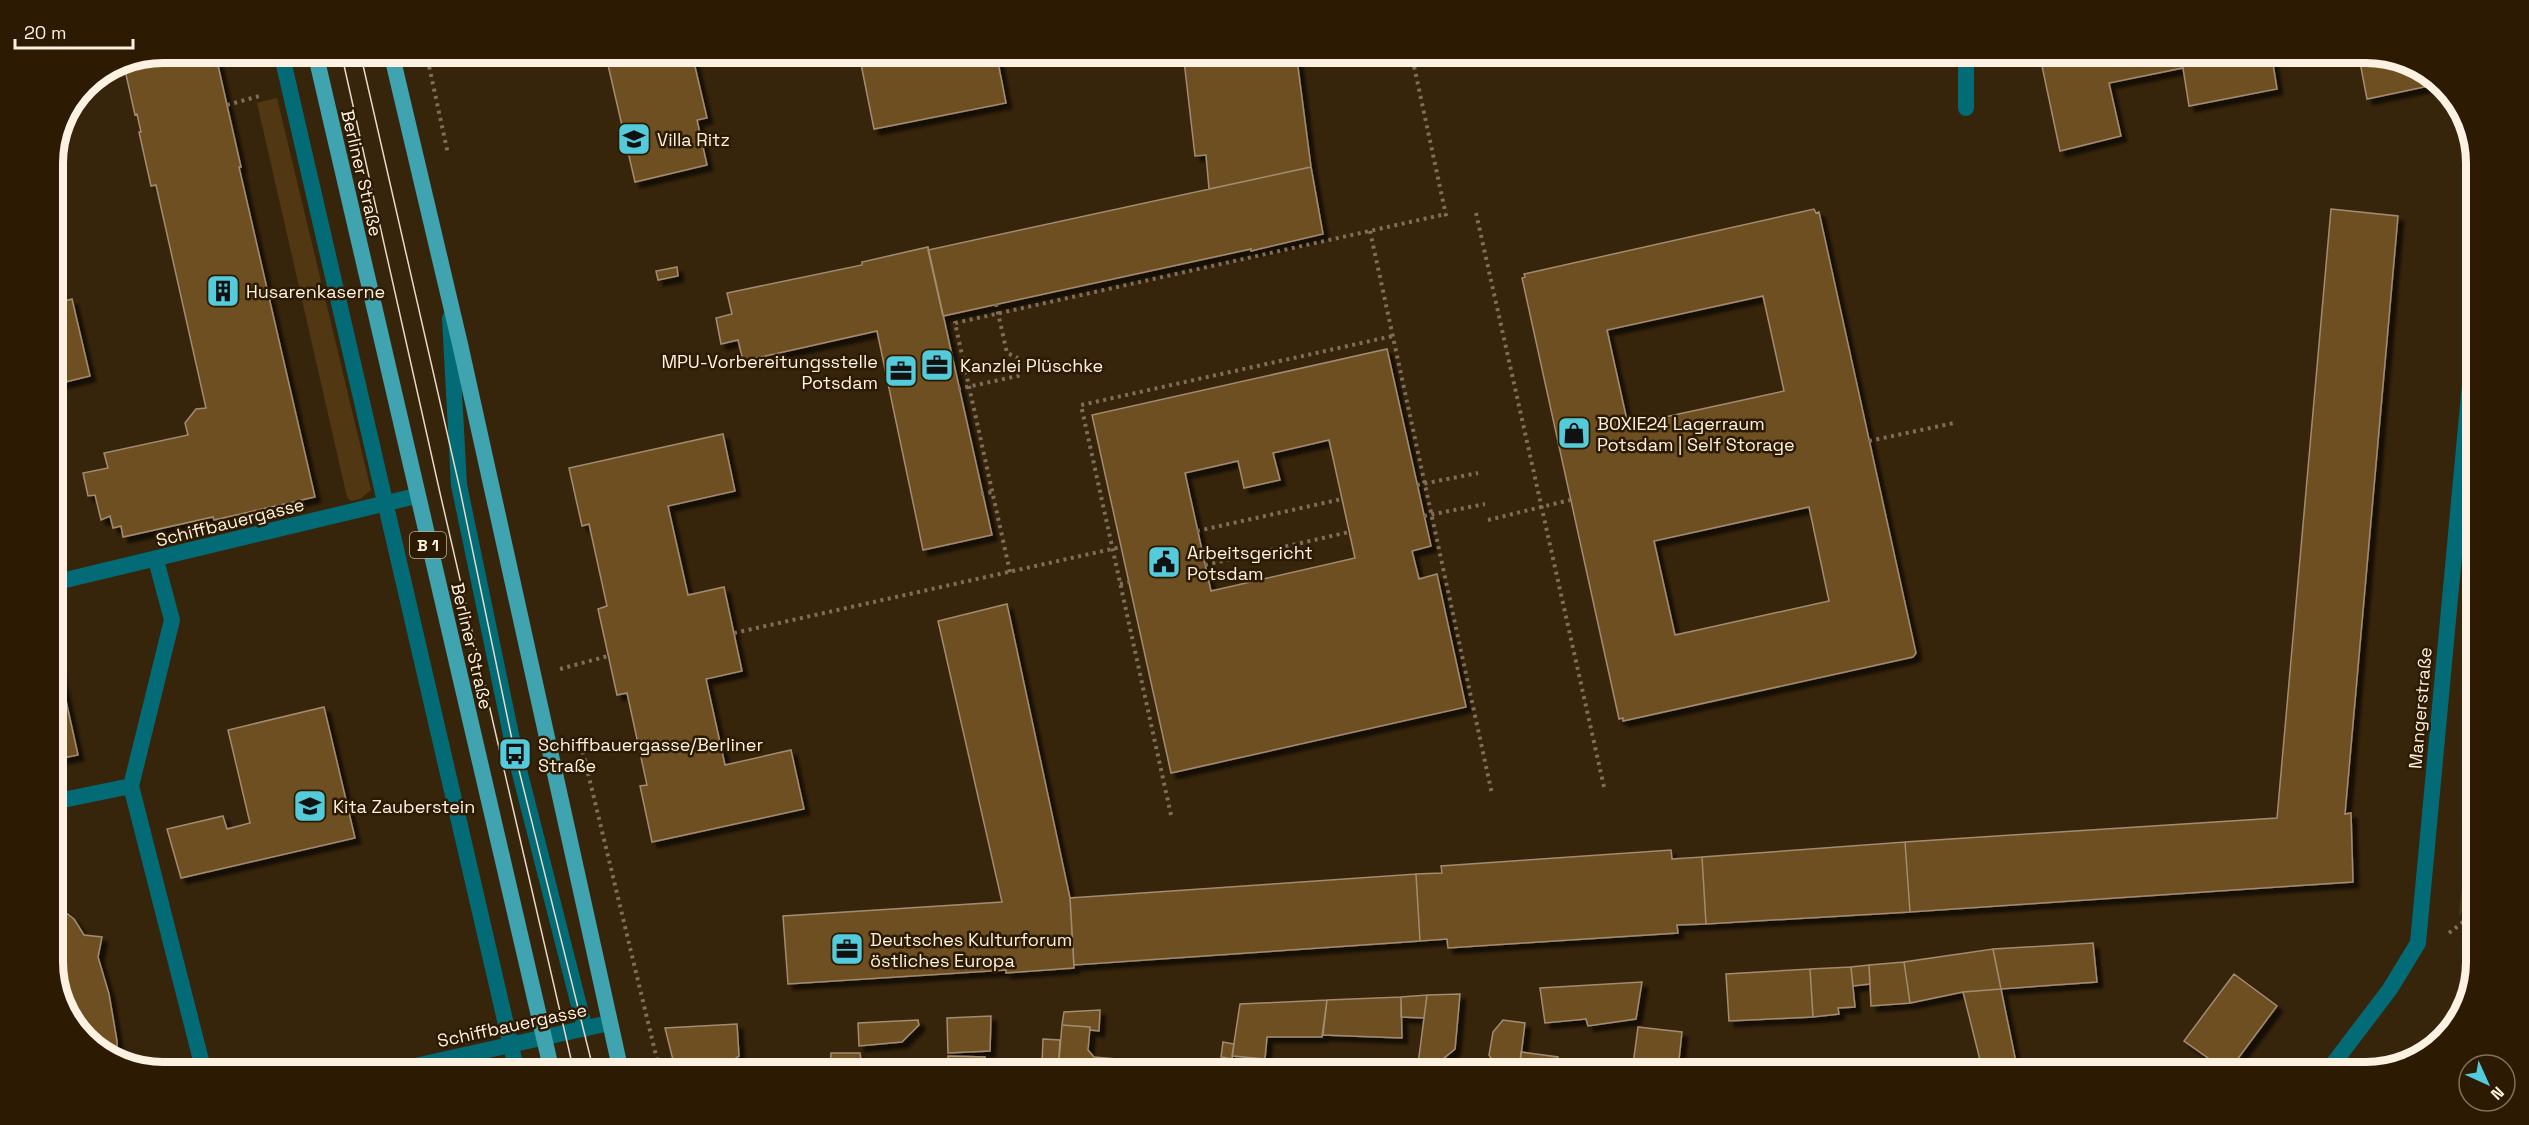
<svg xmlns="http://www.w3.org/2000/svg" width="2529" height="1125" viewBox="0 0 2529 1125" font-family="'Space Grotesk',sans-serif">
  <defs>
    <filter id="shadow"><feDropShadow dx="5.5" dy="5.5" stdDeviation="1.5" flood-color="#0009"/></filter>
  </defs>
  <rect width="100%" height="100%" fill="#36240b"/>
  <path fill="#523812" d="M277,98L371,490L360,499L351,501L347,497L257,103Z
    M2476,738V894L2459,916Z"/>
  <path fill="#6e4f22" stroke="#a28c71" stroke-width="1.5" fill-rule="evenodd" filter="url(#shadow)" d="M163,52H215L241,167H239L315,497L214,520L213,517L123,537L121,526L113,528L110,516L101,520L95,495L88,496L83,473L108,468L104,453L188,435L185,423L196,409L206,408L156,185L151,186L139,132H141L137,114L135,115L123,61Z
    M605,52H680L682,60L693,58L707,118L697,120L707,165L635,182Z
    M893,52H996L1006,103L874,129L860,59Z
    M1183,52H1296L1311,167L1209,189L1206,155L1195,156Z
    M2039,52H2271L2277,89L2189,106L2183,68L2109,83L2121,136L2060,151Z
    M2358,52L2408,61L2427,75L2429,86L2367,99Z
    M1311,167L1323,234L1251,251V249L943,316L928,250Z
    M1814,209L1816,213L1819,212L1916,653L1913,657L1623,721V718L1619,719L1522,278L1525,277L1524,274ZM1763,296L1784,391L1628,425L1607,330ZM1809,507L1829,601L1675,635L1654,541Z
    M2331,209L2398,216L2345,814L2351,813L2353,882L1910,912L1905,842L2277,818Z
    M928,247L992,535L923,550L877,331L743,361L738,340L721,344L716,318L732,314L727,293L862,265V262Z
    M677,267L678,276L658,280L656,271Z
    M72,299L90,376L53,385V304Z
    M1387,349L1431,546L1412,551L1419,579L1437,574L1466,707L1171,773L1092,415ZM1329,440L1355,558L1211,591L1185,473L1238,461L1244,488L1280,480L1273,453Z
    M723,434L735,491L668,506L688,595L724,587L742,671L706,679L725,765L791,750L804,809L652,842L640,786L647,785L627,693L617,695L598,609L607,606L589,524L582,526L569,468Z
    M1007,604L1070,898L1074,968L1006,973V970L788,984L783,916L1002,902L938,621Z
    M53,642L78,755L53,760Z
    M324,707L355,838L181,878L167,829L223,816L227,829L250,823L228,730Z
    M1905,842L1910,912L1706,924L1702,857Z
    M1671,850L1672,859L1702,857L1706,924L1677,925L1678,933L1448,948L1447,939L1420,941L1416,874L1442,873L1441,866Z
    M1416,874L1420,941L1074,965L1070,898Z
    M53,903L74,919L84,935L102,937L98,957L109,994L117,1041V1061L75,1029L53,970Z
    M2093,943L2097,982L2001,989L1993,949Z
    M1993,949L2001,989L1963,992L1910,1003L1904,962Z
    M1904,962L1910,1003L1871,1006L1869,965Z
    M1869,965L1870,984L1853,986L1851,967Z
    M1851,967L1855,1007L1838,1008L1839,1014L1813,1017L1810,969Z
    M1810,969L1813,1017L1729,1021L1726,974Z
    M2234,974L2277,1006L2228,1072L2184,1041Z
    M1642,982L1636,1019L1588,1026L1586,1019L1545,1023L1540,988Z
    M2001,989L2018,1072H1983L1963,992Z
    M1460,994L1455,1049L1443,1059L1448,1063L1493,1069L1496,1066L1489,1055L1493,1032L1503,1020L1525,1023L1519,1072H1417L1427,995Z
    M1427,995L1424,1018L1401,1017V997Z
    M1401,997L1402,1038L1323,1035L1327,1000Z
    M1327,1000L1322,1037H1267L1265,1059L1232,1056L1240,1004Z
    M1100,1010L1099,1031L1090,1030V1027L1062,1025L1064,1012Z
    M991,1016L990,1051L948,1053L947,1018Z
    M918,1020L919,1025L902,1042L859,1046L858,1023Z
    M737,1024L739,1056L733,1060L741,1066L743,1072H676L665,1028Z
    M1062,1025L1090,1027L1088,1050L1094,1057L1139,1061L1137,1072H1058Z
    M1638,1027L1682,1032L1678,1069L1661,1067V1072H1632Z
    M1043,1039L1060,1040L1058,1072H992L993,1059L1042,1063Z
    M1223,1042L1234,1044L1232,1059L1221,1057Z
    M1521,1052L1558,1057L1556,1072H1519Z
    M831,1053H860L862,1067L879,1065L883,1072H830Z
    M948,1056L985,1057L984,1072L947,1071Z"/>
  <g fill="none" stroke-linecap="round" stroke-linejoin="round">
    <path stroke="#7f6f5a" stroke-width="4" stroke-dasharray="3 4.5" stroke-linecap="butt" d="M426,52L448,154
      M1411,52L1447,220
      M227,105L263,95
      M1476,213L1604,787
      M1370,231L1492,794
      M996,304L1007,353L1018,358
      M958,389L1022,375
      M1869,441L1954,423
      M1417,485L1478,473
      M981,494L992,492
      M1424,516L1485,504
      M1488,520L1570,500
      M1197,531L1342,499
      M1205,565L1349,532
      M1010,572L955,323L1446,214
      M1120,584L1129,582
      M734,633L1121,547
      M560,669L608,656
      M581,744L660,1072
      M1171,815L1081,405L1393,336
      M2449,933L2476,912"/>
    <path stroke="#026b76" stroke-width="16" d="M281,52L517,1072
      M1966,108V52
      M450,318L459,485L515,754L585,1029
      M156,560L172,620L131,786L204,1072
      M53,802L131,786"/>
    <path stroke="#026b76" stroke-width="16" d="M53,583L416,496
      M388,1072L609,1023
      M2327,1072L2390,989L2418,943L2476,319"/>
    <path stroke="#3fa4b0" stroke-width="16" d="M315,52L552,1072
      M391,52L460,344L621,1072"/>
    <path stroke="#e6d9c9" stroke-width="1.5" d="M341,52L440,493L574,1072
      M360,52L459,485L515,754L594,1072"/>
  </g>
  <defs>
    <symbol id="school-square" viewBox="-11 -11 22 22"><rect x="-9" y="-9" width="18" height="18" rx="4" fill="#53cbda" stroke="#2c1b02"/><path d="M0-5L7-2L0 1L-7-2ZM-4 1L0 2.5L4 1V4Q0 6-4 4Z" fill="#111"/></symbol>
    <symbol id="building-square" viewBox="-11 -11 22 22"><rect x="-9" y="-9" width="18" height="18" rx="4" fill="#53cbda" stroke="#2c1b02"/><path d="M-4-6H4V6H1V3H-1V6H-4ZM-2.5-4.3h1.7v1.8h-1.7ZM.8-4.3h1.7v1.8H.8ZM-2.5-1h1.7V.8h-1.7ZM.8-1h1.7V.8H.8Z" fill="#111"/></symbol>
    <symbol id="office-square" viewBox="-11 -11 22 22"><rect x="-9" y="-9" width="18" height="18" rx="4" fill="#53cbda" stroke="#2c1b02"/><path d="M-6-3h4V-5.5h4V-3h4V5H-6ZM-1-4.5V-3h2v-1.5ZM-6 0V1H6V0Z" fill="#111"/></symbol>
    <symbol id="shop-square" viewBox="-11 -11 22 22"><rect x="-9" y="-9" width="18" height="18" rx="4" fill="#53cbda" stroke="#2c1b02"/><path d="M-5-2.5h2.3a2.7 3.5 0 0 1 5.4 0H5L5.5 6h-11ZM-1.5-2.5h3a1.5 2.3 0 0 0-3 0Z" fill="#111"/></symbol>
    <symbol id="civic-square" viewBox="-11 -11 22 22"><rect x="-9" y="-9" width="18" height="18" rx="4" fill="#53cbda" stroke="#2c1b02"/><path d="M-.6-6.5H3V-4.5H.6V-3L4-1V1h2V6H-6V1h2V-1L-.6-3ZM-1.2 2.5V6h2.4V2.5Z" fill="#111"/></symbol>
    <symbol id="bus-square" viewBox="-11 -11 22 22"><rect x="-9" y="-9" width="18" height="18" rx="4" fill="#53cbda" stroke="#2c1b02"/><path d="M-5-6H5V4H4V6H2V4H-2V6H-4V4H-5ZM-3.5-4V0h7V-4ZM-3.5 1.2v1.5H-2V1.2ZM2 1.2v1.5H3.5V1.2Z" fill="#111"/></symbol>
  </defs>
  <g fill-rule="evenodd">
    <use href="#school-square" x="615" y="120" width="38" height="38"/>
    <use href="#building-square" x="204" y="272" width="38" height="38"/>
    <use href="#office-square" x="918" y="346" width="38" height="38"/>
    <use href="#office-square" x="882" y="352" width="38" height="38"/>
    <use href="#shop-square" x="1555" y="414" width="38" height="38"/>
    <use href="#civic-square" x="1145" y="543" width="38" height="38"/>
    <use href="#bus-square" x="496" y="735" width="38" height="38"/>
    <use href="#school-square" x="291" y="787" width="38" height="38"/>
    <use href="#office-square" x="828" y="930" width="38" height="38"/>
  </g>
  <g text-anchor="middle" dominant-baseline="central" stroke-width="5" stroke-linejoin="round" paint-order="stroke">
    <rect fill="#2c1b02" stroke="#beb19f" stroke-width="1.5" x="410" y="532" width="36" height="26" rx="4.5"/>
    <g font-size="16" font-weight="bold" fill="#fdf1e2">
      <text x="428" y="545">B 1</text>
    </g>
    <g font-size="18" fill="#fdf1e2" stroke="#2c1b02" text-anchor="start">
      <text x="657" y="139">Villa Ritz</text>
      <text x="246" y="291">Husarenkaserne</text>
      <text x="878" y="361" text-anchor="end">MPU-Vorbereitungsstelle<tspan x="878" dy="21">Potsdam</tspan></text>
      <text x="960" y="365">Kanzlei Plüschke</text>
      <text x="1597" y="423">BOXIE24 Lagerraum<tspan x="1597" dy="21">Potsdam | Self Storage</tspan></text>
      <text x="1187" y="552">Arbeitsgericht<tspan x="1187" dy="21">Potsdam</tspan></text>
      <text x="538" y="744">Schiffbauergasse/Berliner<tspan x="538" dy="21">Straße</tspan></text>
      <text x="333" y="806">Kita Zauberstein</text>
      <text x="870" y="939">Deutsches Kulturforum<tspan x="870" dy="21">östliches Europa</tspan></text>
    </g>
    <g font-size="18" fill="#fdf1e2" stroke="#2c1b02">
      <text transform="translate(362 173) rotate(77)">Berliner Straße</text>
      <text transform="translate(230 522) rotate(-14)">Schiffbauergasse</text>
      <text transform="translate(472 646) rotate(77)">Berliner Straße</text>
      <text transform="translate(2420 708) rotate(-85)">Mangerstraße</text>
      <text transform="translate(512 1025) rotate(-12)">Schiffbauergasse</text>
    </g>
  </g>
  <path d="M0 0H2529V1125H0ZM163 63H2366A100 100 0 0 1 2466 163V962A100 100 0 0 1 2366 1062H163A100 100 0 0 1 63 962V163A100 100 0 0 1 163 63Z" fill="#2c1b02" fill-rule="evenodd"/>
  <path fill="none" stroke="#fdf1e2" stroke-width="8" d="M163 63H2366A100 100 0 0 1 2466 163V962A100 100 0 0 1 2366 1062H163A100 100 0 0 1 63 962V163A100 100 0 0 1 163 63Z"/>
  <g transform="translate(2487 1083) rotate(135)"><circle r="28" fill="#2c1b02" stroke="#80715c" stroke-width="1.5"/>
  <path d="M0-4.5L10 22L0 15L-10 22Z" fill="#53cbda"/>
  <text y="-9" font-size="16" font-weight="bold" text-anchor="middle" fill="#fdf1e2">N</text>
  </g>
  <path d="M15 39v9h118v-9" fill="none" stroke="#fdf1e2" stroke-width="3"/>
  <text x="24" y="39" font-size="18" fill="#fdf1e2" stroke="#2c1b02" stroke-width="4.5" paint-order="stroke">20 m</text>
</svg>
